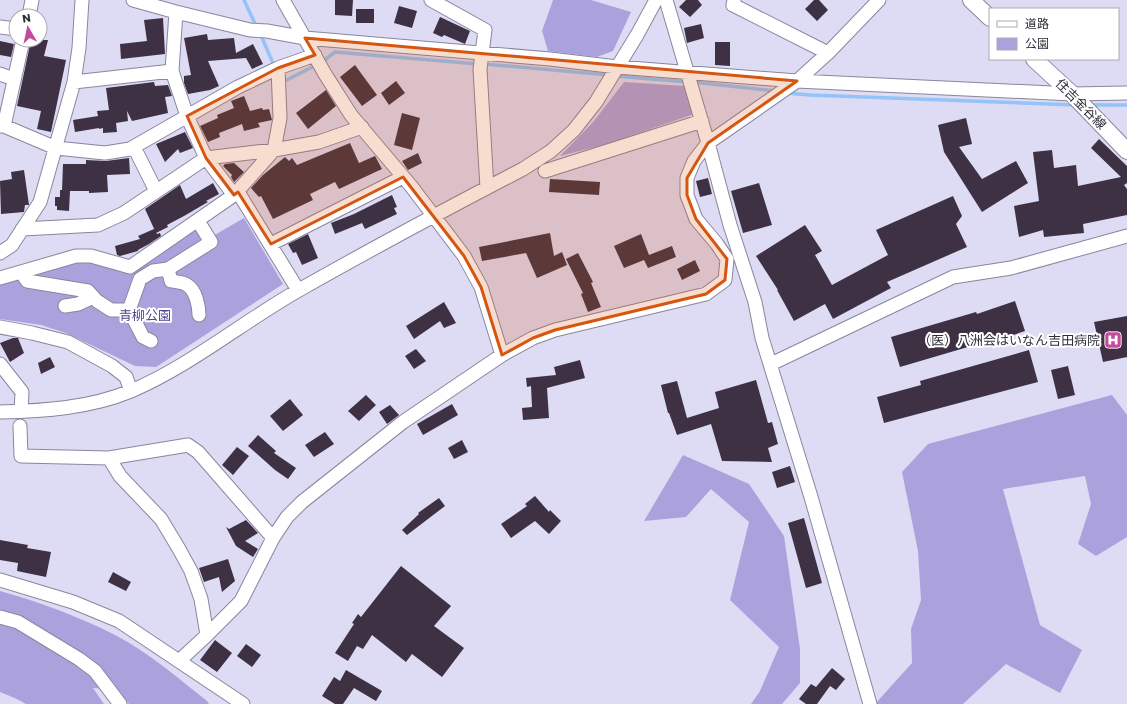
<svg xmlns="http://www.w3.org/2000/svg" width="1127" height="704" viewBox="0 0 1127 704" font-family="Poppins,'Noto Sans JP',sans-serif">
  <rect width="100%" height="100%" fill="#dedbf5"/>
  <path fill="#aba2dd" d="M553,0H591L631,12L613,51L597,57L548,51L542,31Z
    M624,82L685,86L694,114L607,144L560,156L594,121Z
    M244,218L283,284L156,367L135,366L66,333L41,325L0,319V284L78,258L126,270L202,222L213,236Z
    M1112,395L1127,415V537L1096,556L1078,544L1091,504L1085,476L1003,489L1040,625L1082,650L1060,693L1006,664L963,704H875L912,663L911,629L921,600L918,551L902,472L928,444Z
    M683,455L749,484L784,536L800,649V683L782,704H751L760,691L779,647L730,600L749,522L711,489L686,517L644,521Z
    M0,591C39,602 78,616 115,635C148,652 178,678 207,701L209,704H129L117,690L93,688L104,704H26L17,699L0,692Z"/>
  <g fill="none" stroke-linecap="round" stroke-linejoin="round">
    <path stroke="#93c3f8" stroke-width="3.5" d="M244,0L257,28
      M260,33L272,61
      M322,62L335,52L478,64
      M484,64L609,75
      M615,76L687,82
      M693,82L776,91
      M281,83L316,65
      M786,93L810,95L1076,105
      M1090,105H1127"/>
  </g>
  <path fill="#3e3143" d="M335,0H353L352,16L335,15Z
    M686,0H698L702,5L690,17L679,7Z
    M814,0H819L828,10L817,21L805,9Z
    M399,6L417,11L412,28L394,23Z
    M356,9H374V23H356Z
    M440,17L470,31L465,44L444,35L442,37L433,33Z
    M163,18L165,54L121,59L120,44L147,41L144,20Z
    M701,24L704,38L687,43L684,28Z
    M207,34L208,40L234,38L236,53L253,44L263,64L252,69L246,58L208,61L219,86L210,90L188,94L184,83V76L191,75L184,38Z
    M31,40H48L44,56L66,60L51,132L37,129L41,111L17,106Z
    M0,41L14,44L11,57L0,55Z
    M715,42H730V66L715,65Z
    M355,65L377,95L362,106L340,77Z
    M396,81L405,93L389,105L381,93Z
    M154,82L155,86L168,85L172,96L165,97L168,113L132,121L127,111L128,121L116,123L117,132L103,133V128L99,129V128L75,132L73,120L98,116L97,111L109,110L106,88Z
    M326,90L336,106L308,129L296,113Z
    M244,96L250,111L262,108L263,110L269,109L272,120L258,123L260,127L244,131L242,124L219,133L220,137L208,142L200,126L218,118L217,115L234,108L231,101Z
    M402,113L420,118L412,150L394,145Z
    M966,118L972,144L959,147L982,179L1016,161L1028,183L982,212L944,152L938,125Z
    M185,132L193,148L180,153L178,149L165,162L156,144Z
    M1099,139L1127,166V183L1124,185L1127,189V215L1083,224L1084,233L1044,237L1043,230L1019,237L1014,206L1039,201L1033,152L1052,150L1054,168L1076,165L1078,186L1121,177L1091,148Z
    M350,143L359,163L375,156L382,169L339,189L335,182L310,194L313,200L273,219L261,196L259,197L251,188L263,175L285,157L289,161L292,158L297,165Z
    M418,153L422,163L408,170L402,161Z
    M129,158L130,174L107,175L108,192L89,193V191H70L69,211L57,210V206H55V197H60V190H62L63,164H86V160L106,161Z
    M234,163L244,172L234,182L231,177L232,175L223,166L225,164Z
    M24,170L29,205H25L24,212L1,214L0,181L12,179L11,172Z
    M708,178L712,194L700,197L696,181Z
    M550,179L600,182L599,195L549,192Z
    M213,183L219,194L206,201L208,202L184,216L167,225L168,227L156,233L145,209L180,185L186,199Z
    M759,183L772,225L743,233L731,191Z
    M392,195L397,207L394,208L397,214L365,229L362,223L335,234L331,223L354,214Z
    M953,196L962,216L956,224L967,247L887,282L891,288L833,319L825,304L794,321L777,290H778L756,256L805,225L822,251L815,255L832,285L888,255L876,230Z
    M154,229L157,234L160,233L161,236L149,244L138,250V251L120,256L117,255L115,246L140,239L138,236Z
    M550,233L554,256L562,252L567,265L537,278L526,253L482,261L479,247Z
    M308,234L318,258L302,265L296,252L293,253L288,244Z
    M641,234L649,255L672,246L676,257L648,268L644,260L624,268L614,246Z
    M578,253L593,282L591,283L601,307L588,312L581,294L583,293L566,259Z
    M695,260L700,271L682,280L677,269Z
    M1015,301L1025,331L996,341L995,339L900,367L891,337L976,312L977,314Z
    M444,302L456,323L444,328L440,321L414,339L406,326Z
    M1127,316V357L1103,362L1094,322Z
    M13,338H18L24,353L10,362L0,343Z
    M416,349L426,361L414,369L405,356Z
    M1029,350L1038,382L884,423L877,397L921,385L920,381Z
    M50,357L55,367L41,374L38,363Z
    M580,360L585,378L547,388L549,418L523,420L522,408L532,407L531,386L527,387L526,378L556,375L554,367Z
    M1068,366L1075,395L1058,399L1051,370Z
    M756,380L768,423L772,422L778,444L768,448L772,462L722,461L711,424L677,435L669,413H668L661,385L677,381L687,418L719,408L715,392Z
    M366,395L376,405L359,421L348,411Z
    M290,399L303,415L283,431L270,416Z
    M452,404L458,415L423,435L417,424Z
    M390,405L399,415L387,424L379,412Z
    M325,432L334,444L314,457L305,445Z
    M258,435L276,451L274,453L296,468L288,479L275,470L248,446Z
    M462,440L468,452L454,459L448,448Z
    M237,447L249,456L233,475L222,465Z
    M790,466L795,482L777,488L772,472Z
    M535,496L549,512L550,510L561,521L549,534L535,521L511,538L501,524L527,506L525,504Z
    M439,498L445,506L407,535L402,530L419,514L418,513Z
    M804,518L822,583L806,588L788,523Z
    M246,520L258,533L245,541L258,549L253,557L236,546L226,527L229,529Z
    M0,540L28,545L27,548L51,552L46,577L17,571L18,563L0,560Z
    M228,559L235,581L222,592L219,577L204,582L199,568Z
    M401,566L451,606L434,626L464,648L442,677L412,654L406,662L372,635L363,649L357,646L348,661L335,653L354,624L352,623L358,614L361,617Z
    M113,572L131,582L126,591L108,582Z
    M215,640L232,653L217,672L200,660Z
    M246,644L261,655L252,667L237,656Z
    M832,668L845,679L836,690L830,686L817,704H806L799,699L811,684L816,687Z
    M346,670L382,691L376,701L354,688L343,704H335L322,696L334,677L340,681Z"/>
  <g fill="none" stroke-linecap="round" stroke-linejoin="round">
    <defs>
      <path id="minor" d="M133,0L176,12L250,30L267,31L305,38L550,59L617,67L797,81L1072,94L1127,93
        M283,0L325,74L351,115L411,186L464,256L481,287L502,355
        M431,0L485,30L480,69L487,188
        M666,0L708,143L730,225L755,302L762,338L811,497L870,704
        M734,0L733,5L828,53
        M29,16L32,0
        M0,27L16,29
        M172,71L187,116L206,158L234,195L274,150L280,118L278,68
        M0,74L14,79
        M74,82L172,71L176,12
        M0,126H4L56,148L105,153L130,149L238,87L278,68L315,55
        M4,126L23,40
        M134,147L156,191
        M545,171L702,121
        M238,192L298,290
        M22,229L98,225L124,213L206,158L274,150L319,142L362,127
        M271,244L403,177
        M0,253L12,245L40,202L74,82L79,48L82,0
        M168,269L171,281C176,282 183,282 187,285C196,290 199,307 199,315
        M21,272L27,281L88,291L97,301L111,310H129L140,279L153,271L168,269L211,242L198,221
        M0,278L76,256H91L130,267L234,195
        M65,306L78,304L93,297
        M129,310L143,337L151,341
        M0,327L32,333L68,342L112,366L126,377L131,391
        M0,364L22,392L21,411
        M771,364L953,277L1011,268L1127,236
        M0,412C44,411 90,408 131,391C190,366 244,321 299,290C373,248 448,208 523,169L551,151L574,130L596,102L637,35L656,0
        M20,426L21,456L109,458L188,445L198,452L273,538
        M109,458L120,476L161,519L179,549L191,571L201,599L207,635
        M0,580L73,602L119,621L243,704
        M0,617L18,622L79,659L95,671L120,704
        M179,661L207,635L241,601L273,538L287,517L302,502L403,422L502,355L533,338L555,330L706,294L725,280L727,259L717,244L696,219L687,195V178L694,161L708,143L797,81L828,53L879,0"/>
      <path id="major" d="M971,0L990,18
        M1034,59L1072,94L1127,151"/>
    </defs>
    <use href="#minor" stroke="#89869d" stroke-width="15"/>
    <use href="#major" stroke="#89869d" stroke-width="18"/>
    <use href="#minor" stroke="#fff" stroke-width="13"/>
    <use href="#major" stroke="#fff" stroke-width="16"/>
  </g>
  <path fill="#d65510" fill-opacity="0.2" stroke="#d65510" stroke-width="3" stroke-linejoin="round" d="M305,38L797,81L708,143L687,178V195L696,219L727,259L725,280L706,294L555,330L533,338L502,355L481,287L464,256L403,177L271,244L238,192L234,195L206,158L187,116L278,68L315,55Z"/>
  <defs>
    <symbol id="hospital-square" viewBox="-11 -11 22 22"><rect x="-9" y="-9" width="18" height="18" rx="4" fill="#c44a9d" stroke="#fff"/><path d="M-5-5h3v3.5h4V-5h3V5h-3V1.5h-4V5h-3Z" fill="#fff"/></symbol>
  </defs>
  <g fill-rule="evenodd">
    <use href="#hospital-square" x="1103" y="330" width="20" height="20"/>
  </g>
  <g text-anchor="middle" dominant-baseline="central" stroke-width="4" stroke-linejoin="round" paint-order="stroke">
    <g font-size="13" fill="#2f2e38" stroke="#fff">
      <text transform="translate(1081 104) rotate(45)">住吉金谷線</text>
    </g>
    <g font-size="13" fill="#54438f" stroke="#fff">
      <text x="145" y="315">青柳公園</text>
    </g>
    <g font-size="13" fill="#2f2e38" stroke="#fff" text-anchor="end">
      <text x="1100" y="340">（医）八洲会はいなん吉田病院</text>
    </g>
  </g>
  <rect x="989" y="8" width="130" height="52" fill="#ffffff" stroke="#acabaf"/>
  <rect x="997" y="21" width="20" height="6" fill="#ffffff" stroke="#acabaf"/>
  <text x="1025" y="28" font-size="12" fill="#2f2e38">道路</text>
  <rect x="997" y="38" width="20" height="12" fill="#aba2dd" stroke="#acabaf"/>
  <text x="1025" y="48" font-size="12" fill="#2f2e38">公園</text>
  <g transform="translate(28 28) rotate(351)"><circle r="19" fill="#ffffff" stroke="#acabaf"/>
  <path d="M0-3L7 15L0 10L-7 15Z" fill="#c44a9d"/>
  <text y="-6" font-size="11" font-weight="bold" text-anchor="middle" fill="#2f2e38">N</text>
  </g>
</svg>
